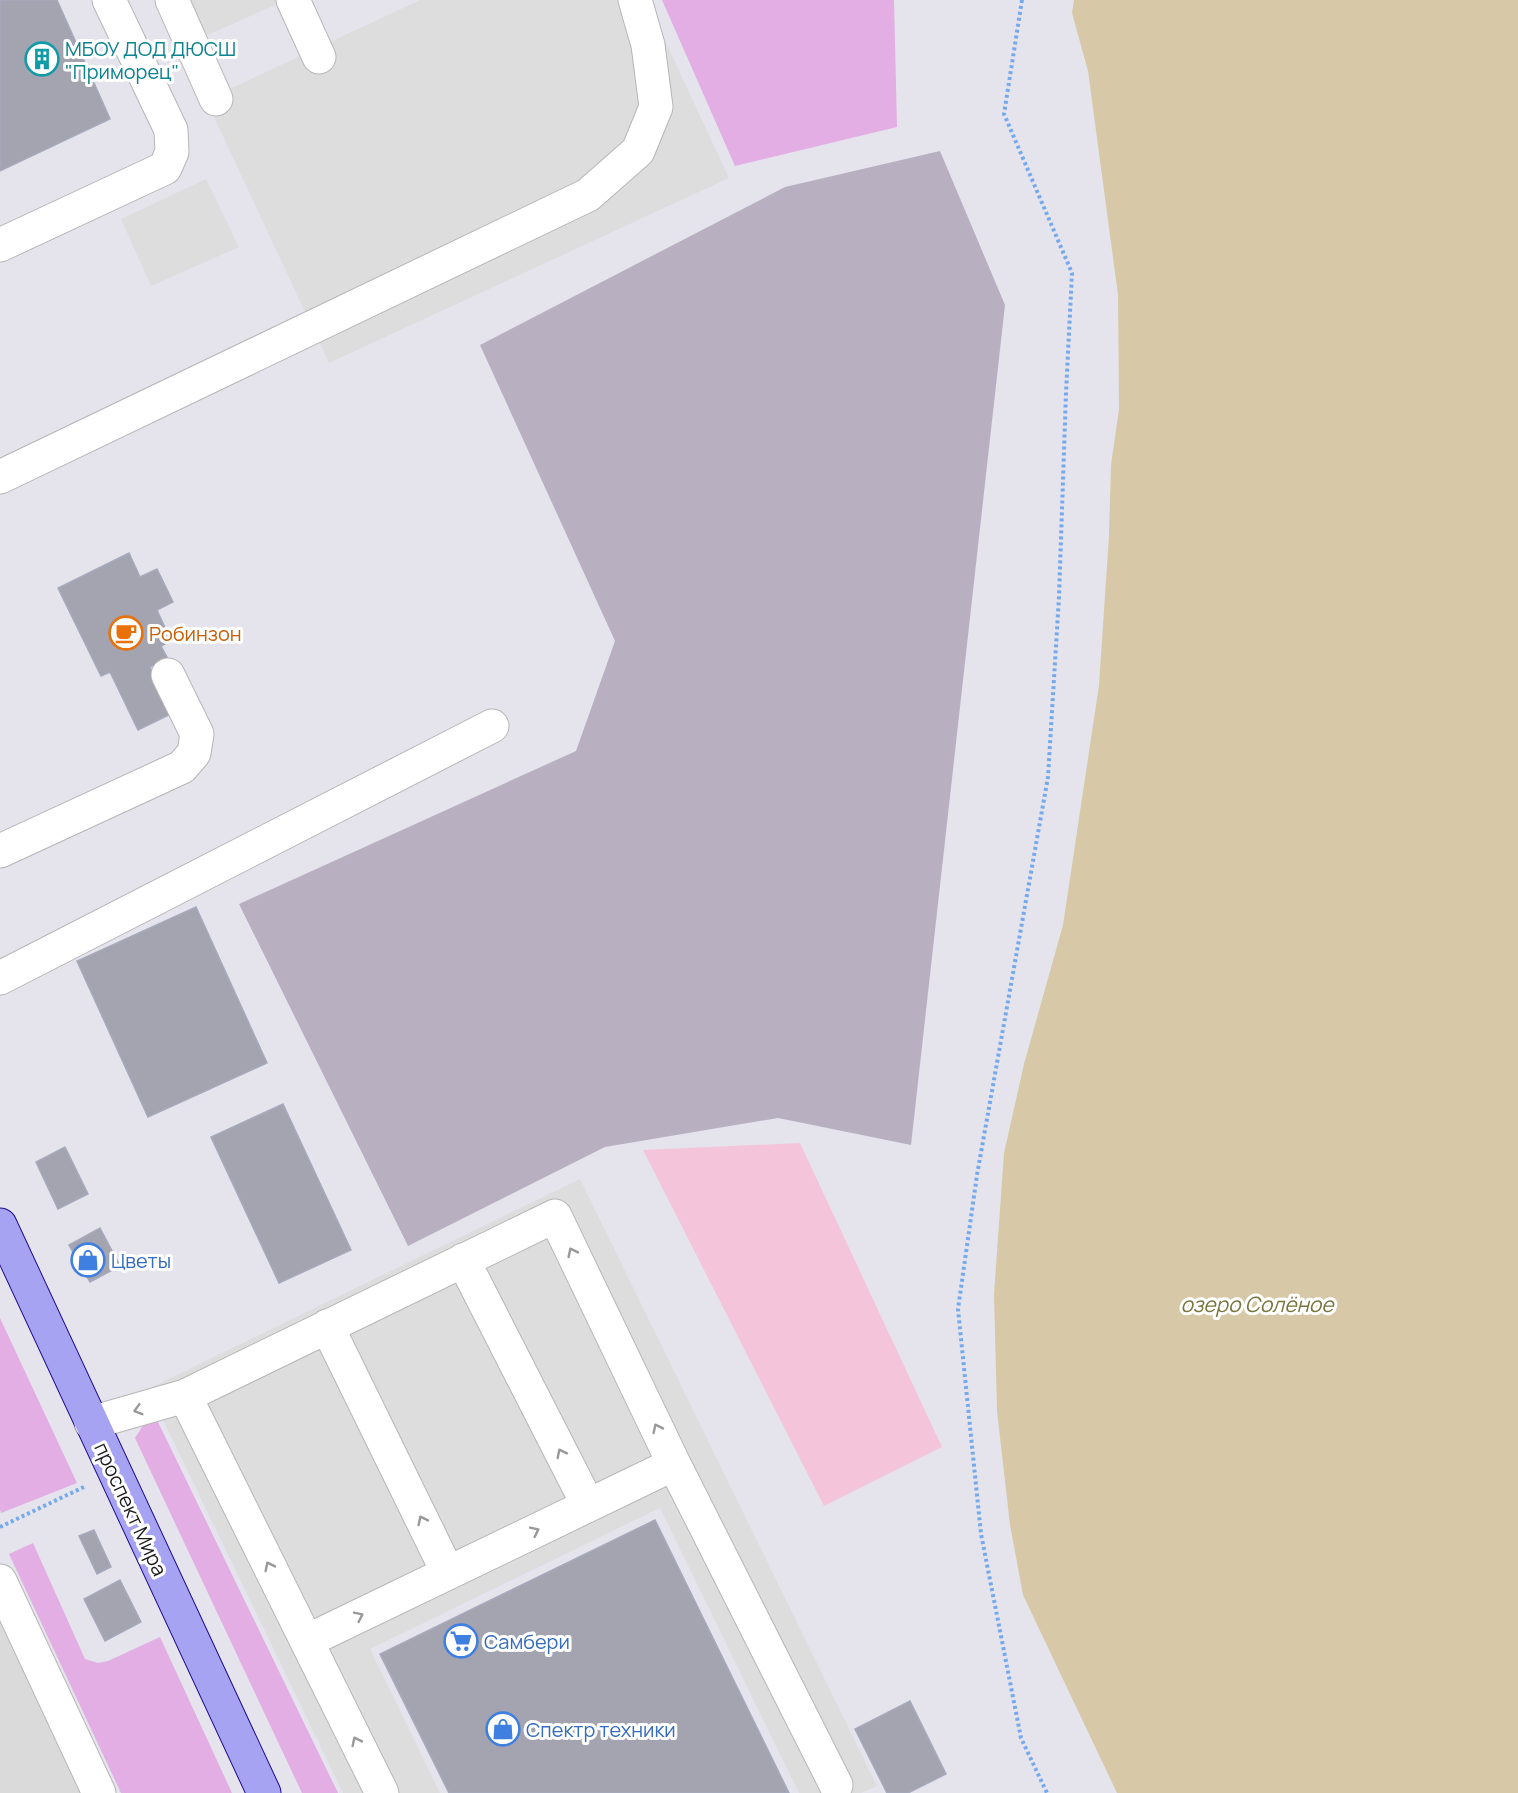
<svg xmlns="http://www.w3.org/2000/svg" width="1518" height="1793" viewBox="0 0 1518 1793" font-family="Manrope,sans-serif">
  <rect width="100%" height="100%" fill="#e5e4ed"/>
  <path fill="#dadadb" d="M0,1610L84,1793H0Z"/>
  <path fill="#b8b0c1" d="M940,151L1005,305L911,1145L778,1118L605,1147L408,1246L239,904L576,751L615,641L480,345L785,187Z"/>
  <path fill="#e2aee3" d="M662,0H894L897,127L735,166Z
    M0,1318L77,1483L1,1513L0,1510Z
    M158,1422L338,1793H302L135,1438L144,1424Z
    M33,1543L85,1659L98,1663L108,1661L160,1637L232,1793H121L9,1554Z"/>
  <path fill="#f4c4da" d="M800,1143L942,1447L824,1506L643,1150Z"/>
  <path fill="#ddd" d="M184,0H283L284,1L201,38Z
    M420,0H646L729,178L329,363L206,100Z
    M206,179L239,247L151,286L121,219Z
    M580,1179L877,1786L861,1793H799L660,1508L370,1649L440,1793H343L148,1389Z"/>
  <path fill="#d7c9a8" d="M1074,0H1518V1793H1117L1023,1595L1010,1525L997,1411L994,1294L1004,1153L1024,1064L1063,925L1099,685L1109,536L1111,465L1119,409L1118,295L1088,71L1072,13Z"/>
  <path fill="#a3a4af" stroke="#a7a9bd" stroke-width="1.5" d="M0,0H57L110,119L0,171Z
    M129,553L140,577L157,569L173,602L157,610L171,641L161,646L168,659L150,667L173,713L138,730L110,672L101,676L58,588Z
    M196,907L267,1063L148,1117L77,961Z
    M283,1104L351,1250L279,1283L211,1137Z
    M65,1147L88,1194L58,1209L36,1162Z
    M100,1228L120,1266L90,1282L69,1245Z
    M655,1520L789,1793H449L380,1654Z
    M94,1530L111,1567L97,1574L79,1536Z
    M120,1580L141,1622L105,1641L84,1599Z
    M910,1701L946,1774L908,1793H887L855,1729Z"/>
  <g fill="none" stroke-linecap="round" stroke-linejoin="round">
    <defs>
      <path id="minor" d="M172,0L216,99
        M293,0L319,57
        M0,245L165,168L172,152L171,130L109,0
        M0,477L588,195L638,151L656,107L648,45L635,0
        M0,851L182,767L194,753L197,734L168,675
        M0,978L492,726
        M463,1260L588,1505
        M327,1326L448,1573
        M185,1396L382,1793
        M91,1423L185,1396L555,1216L674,1464L307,1641
        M674,1464L836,1785
        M0,1581L99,1793"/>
      <path id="major" d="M0,1225L264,1793"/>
    </defs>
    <use href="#minor" stroke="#b6b6b6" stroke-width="35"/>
    <use href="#major" stroke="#1e0d89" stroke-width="35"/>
    <path stroke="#75a9ed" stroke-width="4" stroke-dasharray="3 3" stroke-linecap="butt" d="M1022,0L1004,114L1072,273L1066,393L1059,597L1048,777L977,1175L958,1309L981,1534L1021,1738L1047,1793
      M0,1527L86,1486"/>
    <use href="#minor" stroke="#fff" stroke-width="33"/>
    <use href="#major" stroke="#a6a3f3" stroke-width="33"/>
  </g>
  <defs><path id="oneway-chevron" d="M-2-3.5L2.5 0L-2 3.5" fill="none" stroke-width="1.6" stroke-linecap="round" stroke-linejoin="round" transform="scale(1.5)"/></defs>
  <g stroke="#999">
    <use href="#oneway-chevron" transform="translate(572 1252) rotate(-116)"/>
    <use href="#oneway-chevron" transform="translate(138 1410) rotate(164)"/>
    <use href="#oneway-chevron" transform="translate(657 1428) rotate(-116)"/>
    <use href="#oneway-chevron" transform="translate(561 1453) rotate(-117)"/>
    <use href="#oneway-chevron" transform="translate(422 1520) rotate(-116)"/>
    <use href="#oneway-chevron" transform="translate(535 1531) rotate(-26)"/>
    <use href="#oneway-chevron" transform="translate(269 1566) rotate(-116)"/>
    <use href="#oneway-chevron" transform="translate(359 1616) rotate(-26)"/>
    <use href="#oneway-chevron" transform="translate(356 1741) rotate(-116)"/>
  </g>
  <defs>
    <symbol id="building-ring" viewBox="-11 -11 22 22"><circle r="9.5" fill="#fff" stroke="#0f9aa8" stroke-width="1.5"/><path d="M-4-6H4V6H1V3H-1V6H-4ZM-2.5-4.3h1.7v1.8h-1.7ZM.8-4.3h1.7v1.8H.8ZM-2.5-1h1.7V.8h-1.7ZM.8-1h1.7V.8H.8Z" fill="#0f9aa8"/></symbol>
    <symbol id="cafe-ring" viewBox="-11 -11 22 22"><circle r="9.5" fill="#fff" stroke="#e8710a" stroke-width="1.5"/><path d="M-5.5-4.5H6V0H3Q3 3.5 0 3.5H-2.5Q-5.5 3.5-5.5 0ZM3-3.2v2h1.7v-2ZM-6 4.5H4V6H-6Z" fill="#e8710a"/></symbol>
    <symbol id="shop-ring" viewBox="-11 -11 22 22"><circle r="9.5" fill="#fff" stroke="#3f7fe0" stroke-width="1.5"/><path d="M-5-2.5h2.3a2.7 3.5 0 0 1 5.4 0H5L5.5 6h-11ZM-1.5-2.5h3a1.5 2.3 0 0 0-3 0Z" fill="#3f7fe0"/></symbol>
    <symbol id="supermarket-ring" viewBox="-11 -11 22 22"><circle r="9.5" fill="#fff" stroke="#3f7fe0" stroke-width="1.5"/><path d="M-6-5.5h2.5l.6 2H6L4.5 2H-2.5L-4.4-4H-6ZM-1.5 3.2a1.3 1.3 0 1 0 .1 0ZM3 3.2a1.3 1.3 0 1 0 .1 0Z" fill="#3f7fe0"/></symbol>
  </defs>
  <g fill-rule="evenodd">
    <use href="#building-ring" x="23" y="40" width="38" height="38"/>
    <use href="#cafe-ring" x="107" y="614" width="38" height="38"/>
    <use href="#shop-ring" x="69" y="1241" width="38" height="38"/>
    <use href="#supermarket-ring" x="442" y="1622" width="38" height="38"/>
    <use href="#shop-ring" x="484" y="1710" width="38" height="38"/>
  </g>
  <g text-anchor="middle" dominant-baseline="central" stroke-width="6" stroke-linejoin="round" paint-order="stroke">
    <g font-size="20" fill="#0d838f" stroke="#fff" text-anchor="start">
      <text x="65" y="48">МБОУ ДОД ДЮСШ<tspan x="65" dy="23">"Приморец"</tspan></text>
    </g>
    <g font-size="20" fill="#c56008" stroke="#fff" text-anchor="start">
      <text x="149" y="633">Робинзон</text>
    </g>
    <g font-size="20" fill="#366cbe" stroke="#fff" text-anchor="start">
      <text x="111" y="1260">Цветы</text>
      <text x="484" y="1641">Самбери</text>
      <text x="526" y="1729">Спектр техники</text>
    </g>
    <g font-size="20" fill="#1d1d1d" stroke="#fff">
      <text transform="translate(131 1509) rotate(65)">проспект Мира</text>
    </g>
    <g font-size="21" font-style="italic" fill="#78763e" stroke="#fff">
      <text x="1257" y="1304">озеро Солёное</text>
    </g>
  </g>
</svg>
